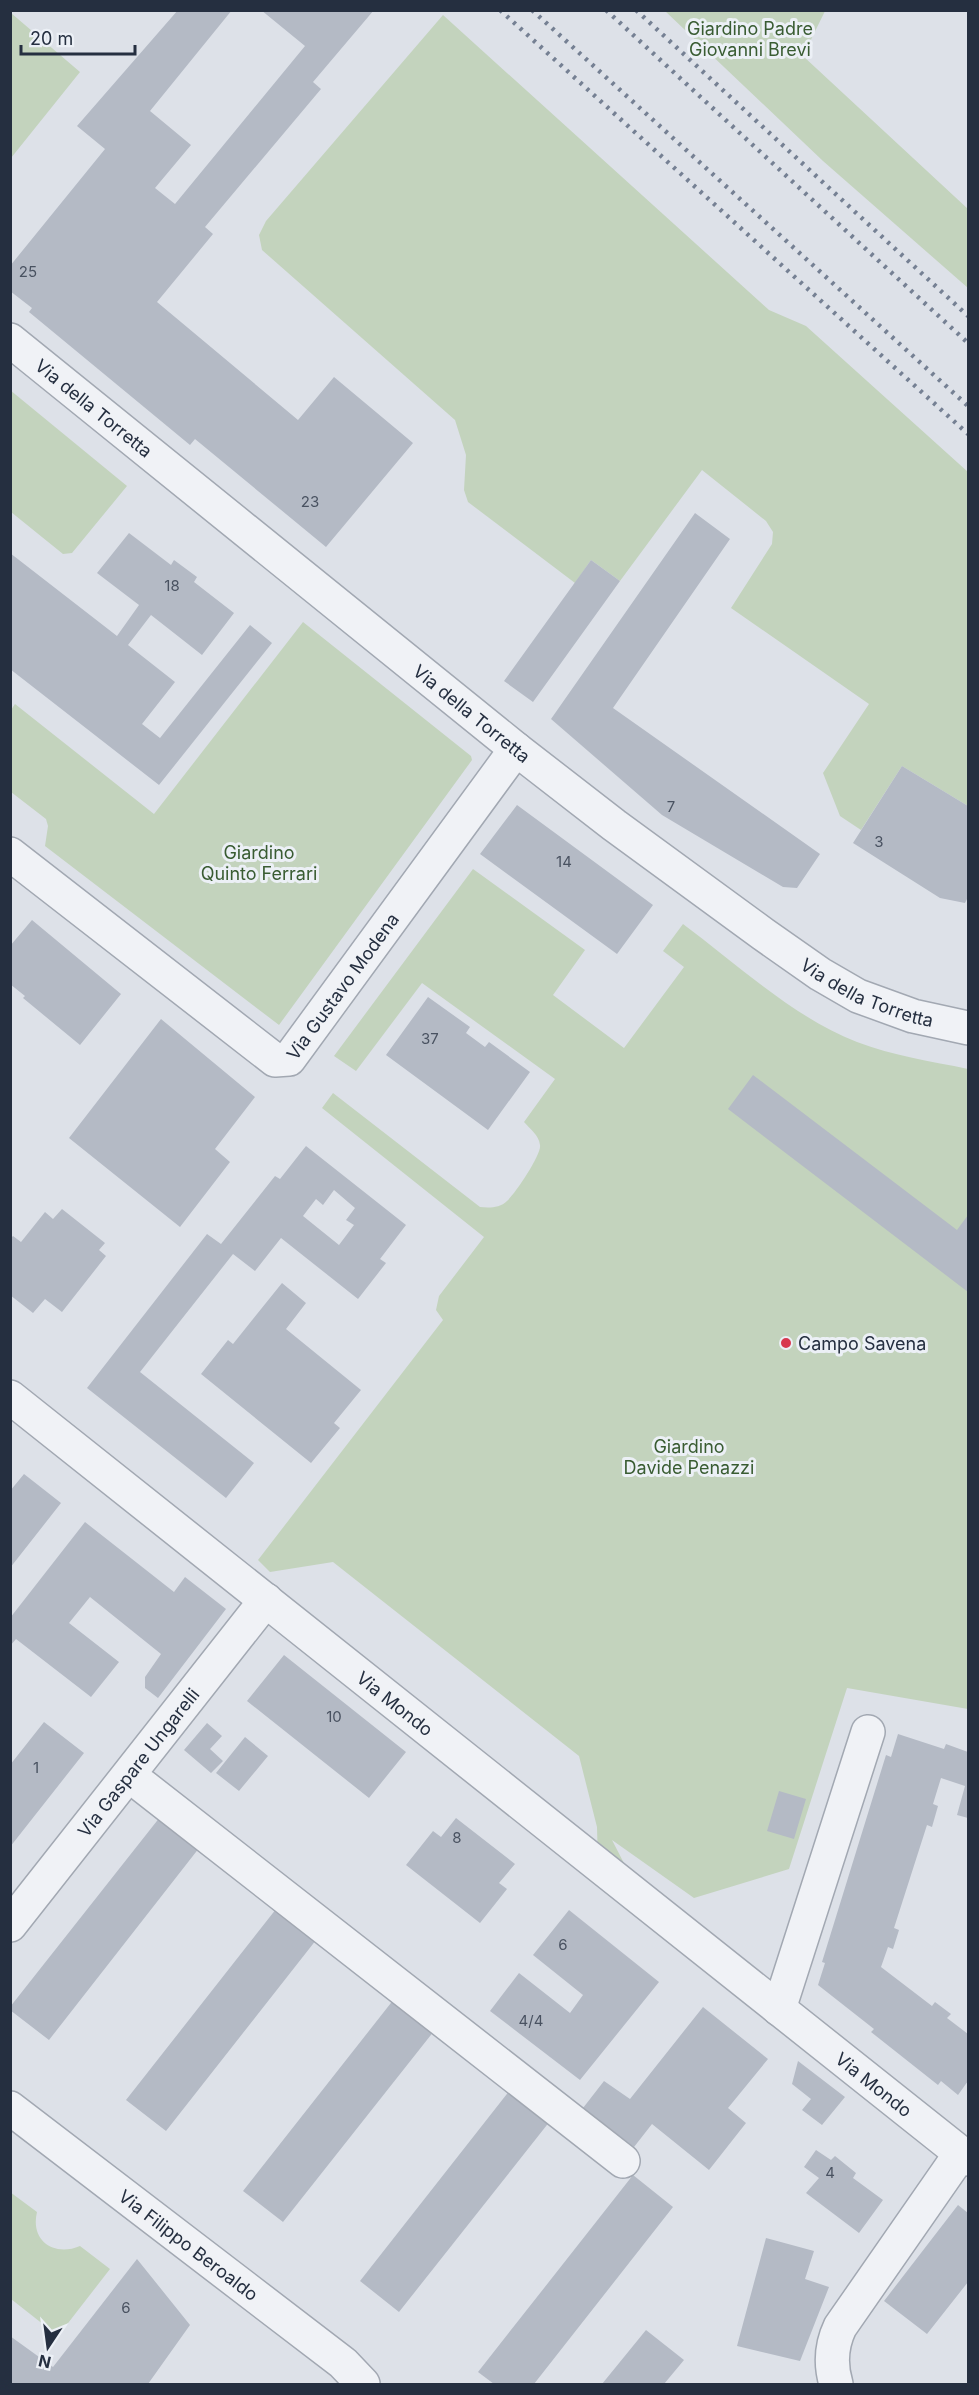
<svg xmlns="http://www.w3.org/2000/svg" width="979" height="2395" viewBox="0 0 979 2395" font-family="Inter,sans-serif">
  <rect width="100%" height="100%" fill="#dde1e8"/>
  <path fill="#c3d3bd" d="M665,11H825L803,56L968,209V288L823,161Z
    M11,13L80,72L11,158Z
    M443,15L769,310L806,326L968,472V806L902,766L861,830L840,816L823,773L869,704L731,608L772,544L773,532L766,521L702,470L620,581L591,560L575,583L468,502L464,490L466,455L455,420L262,250L259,235L266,221Z
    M10,390L127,486L72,553L63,554L11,512Z
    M303,622L471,756L472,760L279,1025L45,846L48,826L46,819L11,792V710L15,704L154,814Z
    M473,869L585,950L553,995L624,1048L684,967L663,951L683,924C738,965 793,1017 857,1042C893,1056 931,1061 968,1069V1709L847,1688L789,1869L694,1898L612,1840L644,1902L598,1865L597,1827L579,1756L333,1562L270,1572L258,1560L443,1320L436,1310L439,1296L484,1237L322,1108L333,1093L480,1207C489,1208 500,1208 507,1201C515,1194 542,1154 540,1145C539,1135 530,1129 524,1122L555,1079L422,983L356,1071L334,1056Z
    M10,2192L37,2212C30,2241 54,2257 80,2246L110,2269L58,2336L11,2299Z"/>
  <path fill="#b4bac5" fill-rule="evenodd" d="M178,10H232L150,111L191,145L155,188L175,204L305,46L261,10H374L313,82L321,89L205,227L213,234L157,302L298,420L334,377L413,443L326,547L195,439L190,445L29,312L32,308L10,291V266L105,149L77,126Z
    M695,513L730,539L613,708L820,854L797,888L783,887L662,815L551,719Z
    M129,533L171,565L174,560L197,577L194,582L234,613L202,655L151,615L128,645L175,682L142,724L160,738L250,625L272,643L159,785L10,669V553L117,636L139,605L97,573Z
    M591,560L620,581L533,702L504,681Z
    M902,766L968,806V897L965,903L940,898L853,843Z
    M517,805L653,905L617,954L480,854Z
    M32,920L121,994L80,1045L23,998L25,996L10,984V946Z
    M428,997L470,1027L466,1033L485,1047L489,1042L530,1072L488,1130L386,1055Z
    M161,1019L255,1097L215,1149L230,1162L180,1227L69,1138Z
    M753,1075L957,1230L968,1215V1292L728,1109Z
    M306,1146L406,1225L380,1259L386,1263L358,1299L281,1238L255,1271L233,1254L140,1372L254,1463L226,1498L87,1388L207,1234L221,1244L275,1176L280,1179ZM334,1190L355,1208L346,1220L354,1225L339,1245L303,1216L316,1199L323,1205Z
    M62,1209L105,1243L99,1250L106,1256L62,1312L45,1299L33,1313L10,1295V1239L13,1236L21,1242L45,1212L53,1219Z
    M282,1283L306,1303L286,1329L361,1390L334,1423L340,1428L311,1463L201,1374L228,1340L233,1344Z
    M24,1474L61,1503L10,1568V1491Z
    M85,1522L174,1592L185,1577L226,1609L158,1698L145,1688V1677L161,1654L90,1597L69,1623L119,1662L91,1697L16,1639L10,1646V1618Z
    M284,1655L406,1752L369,1798L247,1701Z
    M44,1722L84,1753L10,1847V1765Z
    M207,1723L222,1736L210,1749L223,1761L211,1773L184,1750Z
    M898,1734L944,1749L946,1744L968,1752V1818L957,1815L965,1786L941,1778L933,1804L938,1806L932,1827L927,1825L894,1928L899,1930L893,1949L888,1947L881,1967L932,2006L935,2002L951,2014L947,2018L968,2034V2081L958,2095L941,2081L938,2085L871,2032L874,2029L818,1985L825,1963L822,1962L886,1755L891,1757Z
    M245,1737L268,1756L239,1791L216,1773Z
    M779,1791L806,1799L794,1839L767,1831Z
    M164,1812L203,1843L49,2040L10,2010V2007Z
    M456,1818L515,1864L499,1883L507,1889L480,1923L406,1865L433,1831L441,1837Z
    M280,1904L320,1935L166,2131L126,2100Z
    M569,1910L659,1982L580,2080L490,2011L519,1973L570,2013L583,1995L533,1955Z
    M398,1994L438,2026L283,2222L243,2191Z
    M703,2007L768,2059L728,2108L746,2123L709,2170L652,2124L634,2147L583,2108L604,2081L630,2099Z
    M798,2061L845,2097L822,2125L802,2110L811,2099L792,2084Z
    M514,2085L554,2116L399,2312L360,2281Z
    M816,2150L831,2160L835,2156L856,2173L853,2178L883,2200L859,2233L806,2193L819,2178L804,2167Z
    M633,2175L673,2207L534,2384H494L478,2372Z
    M958,2205L968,2213V2282L927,2334L884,2301Z
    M766,2238L814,2251L805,2279L829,2287L800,2361L737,2346Z
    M137,2259L190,2325L148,2384H10V2336L53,2367Z
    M646,2330L684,2360L664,2384H602Z"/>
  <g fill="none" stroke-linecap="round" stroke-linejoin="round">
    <defs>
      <g id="minor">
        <path id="s1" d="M10,340L516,749L614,825L763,934L820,974L858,996L913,1016L968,1028"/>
        <path id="s2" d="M10,854L275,1060L289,1059L516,749"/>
        <path id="s3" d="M10,1397L968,2159"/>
        <path d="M143,1786L623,2161"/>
        <path id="s4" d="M10,1925L266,1600"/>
        <path d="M779,2009L868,1732"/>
        <path id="s5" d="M10,2108L343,2363L363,2384"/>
        <path d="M836,2384C830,2364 831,2346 840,2327L961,2153"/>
      </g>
    </defs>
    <use href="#minor" stroke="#a2a8b2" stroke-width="36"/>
    <use href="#minor" stroke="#f0f2f6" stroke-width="33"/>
    <path stroke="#758093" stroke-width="4.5" stroke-dasharray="3 6" stroke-linecap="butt" d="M500,10L968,434
      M532,10L968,406
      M606,10L968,343
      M636,10L968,316"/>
  </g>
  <circle fill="#d8374e" stroke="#ecf0f6" stroke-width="2" cx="786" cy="1343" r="6"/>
  <g text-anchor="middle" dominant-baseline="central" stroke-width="6" stroke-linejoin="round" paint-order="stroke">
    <g font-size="15" fill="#495261">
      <text x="28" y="271">25</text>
      <text x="310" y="501">23</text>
      <text x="172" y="585">18</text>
      <text x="671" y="806">7</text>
      <text x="879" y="841">3</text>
      <text x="564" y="861">14</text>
      <text x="430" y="1038">37</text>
      <text x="334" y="1716">10</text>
      <text x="36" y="1767">1</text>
      <text x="457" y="1837">8</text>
      <text x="563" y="1944">6</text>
      <text x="531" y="2020">4/4</text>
      <text x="830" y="2172">4</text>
      <text x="126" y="2307">6</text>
    </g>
    <g font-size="18" fill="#395c32" stroke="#ecf0f6">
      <text x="750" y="28">Giardino Padre<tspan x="750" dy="21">Giovanni Brevi</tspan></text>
      <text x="259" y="852">Giardino<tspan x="259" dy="21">Quinto Ferrari</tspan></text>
      <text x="689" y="1446">Giardino<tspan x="689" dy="21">Davide Penazzi</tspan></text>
    </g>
    <g font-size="18" fill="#252f40" stroke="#ecf0f6">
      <text stroke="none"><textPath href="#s1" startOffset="108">Via della Torretta</textPath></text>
      <text stroke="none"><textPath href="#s1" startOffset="594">Via della Torretta</textPath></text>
      <text stroke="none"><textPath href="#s2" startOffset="440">Via Gustavo Modena</textPath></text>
      <text stroke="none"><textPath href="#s1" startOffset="1080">Via della Torretta</textPath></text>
      <text stroke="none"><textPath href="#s3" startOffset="492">Via Mondo</textPath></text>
      <text stroke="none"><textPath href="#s4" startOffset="207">Via Gaspare Ungarelli</textPath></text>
      <text stroke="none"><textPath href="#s3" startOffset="1104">Via Mondo</textPath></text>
      <text stroke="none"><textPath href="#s5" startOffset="225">Via Filippo Beroaldo</textPath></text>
    </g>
    <g font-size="18" fill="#252f40" stroke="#ecf0f6" text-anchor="start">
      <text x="798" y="1343">Campo Savena</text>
    </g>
  </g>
  <rect width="979" height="2395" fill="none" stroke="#252f40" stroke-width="24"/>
  <g transform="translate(48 2347) rotate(193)" stroke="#ecf0f6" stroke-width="4.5" paint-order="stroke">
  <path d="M0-4.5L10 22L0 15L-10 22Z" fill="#252f40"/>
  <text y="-9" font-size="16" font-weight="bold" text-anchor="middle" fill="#252f40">N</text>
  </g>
  <path d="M21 45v9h114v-9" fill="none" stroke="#252f40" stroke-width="3"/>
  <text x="30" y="45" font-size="18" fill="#252f40" stroke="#ecf0f6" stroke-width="4.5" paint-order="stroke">20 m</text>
</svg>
